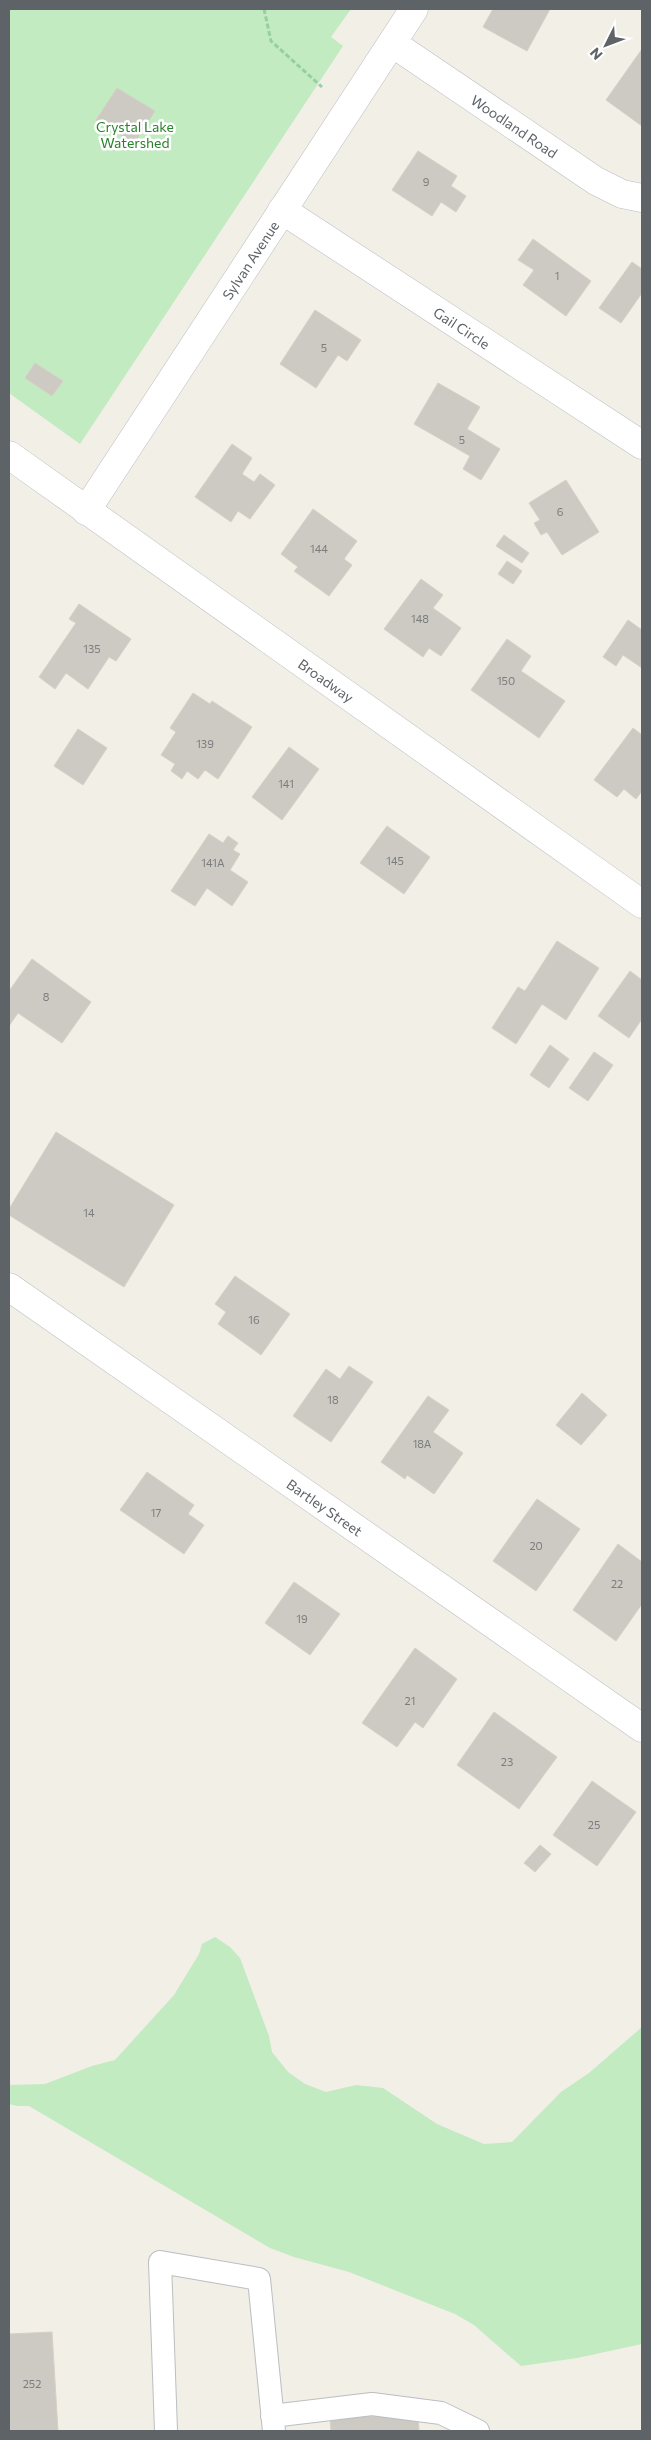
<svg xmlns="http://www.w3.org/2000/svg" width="651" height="2440" viewBox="0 0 651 2440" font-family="Commissioner,sans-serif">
  <rect width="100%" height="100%" fill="#f1efe6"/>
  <path fill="#c2ebc1" d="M9,9H351L331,37L343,46L80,444L9,393Z
    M215,1937L230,1947L240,1958L269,2036L272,2052L288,2072L305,2084L326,2092L356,2085L383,2088L437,2124L484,2144L512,2142L561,2092L589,2073L642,2027V2344L577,2358L521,2366L474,2325L455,2314L349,2272L294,2257L270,2248L29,2106H17L9,2104V2085L45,2084L92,2066L115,2060L174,1995L199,1954L202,1944Z"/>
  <path fill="#cdc9c3" stroke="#d7d1c4" d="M493,9H550L527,51L483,27Z
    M642,49V126L606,100Z
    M117,88L155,111L134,144L96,120Z
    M418,151L457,176L451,186L466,196L456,212L441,202L432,216L392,190Z
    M533,239L591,281L566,316L523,285L534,270L518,260Z
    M632,262L642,269V293L621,323L599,308Z
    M315,310L361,340L347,361L338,355L316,388L280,364Z
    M35,363L63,381L52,396L25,378Z
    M438,383L480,407L467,429L500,449L481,480L463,469L470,456L414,424Z
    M232,444L252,458L242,474L254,482L260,474L275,485L250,519L238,511L231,522L195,497Z
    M566,480L599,532L562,555L547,532L541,535L534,523L540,520L529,503Z
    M313,509L357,541L344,559L352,565L329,596L294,571L298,567L281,554Z
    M504,535L529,553L522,563L496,546Z
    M507,561L522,571L513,584L498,574Z
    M421,579L443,595L433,608L461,628L441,656L429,648L423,657L384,629Z
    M79,604L131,639L116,661L109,657L88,689L66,673L55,689L39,677L76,623L69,619Z
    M628,620L642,630V668L623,655L616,666L603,657Z
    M507,639L531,656L521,671L565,701L539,738L471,690Z
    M193,693L210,704L212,701L252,727L218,779L205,770L198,779L187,771L182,779L171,771L175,764L161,755L176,732L170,728Z
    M633,728L642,735V791L636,799L624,789L617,797L594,780Z
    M78,729L107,748L83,785L54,766Z
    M289,747L319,769L282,820L252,797Z
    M387,826L430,857L404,894L360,863Z
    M209,834L223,843L228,836L238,843L233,850L240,854L230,870L248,882L232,906L207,888L195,906L171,891Z
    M557,941L599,968L566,1020L542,1004L516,1044L492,1028L518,987L525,991Z
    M32,959L91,1002L62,1043L18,1013L9,1026V991Z
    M630,971L642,980V1019L629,1038L598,1016Z
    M550,1045L569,1059L549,1088L530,1075Z
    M594,1052L613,1065L588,1101L569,1088Z
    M56,1132L174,1205L124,1287L9,1215V1209Z
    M235,1276L290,1314L261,1355L218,1324L226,1312L215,1304Z
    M349,1366L373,1382L331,1442L293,1416L326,1369L340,1379Z
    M582,1393L607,1415L581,1445L556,1425Z
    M428,1396L449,1410L433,1432L463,1453L434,1494L407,1475L405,1479L381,1462Z
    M147,1472L194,1505L188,1514L204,1525L184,1554L120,1510Z
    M537,1499L580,1529L536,1591L493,1561Z
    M618,1544L642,1562V1604L616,1641L573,1610Z
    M294,1582L340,1614L310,1655L265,1623Z
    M415,1648L457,1679L423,1728L415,1722L397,1747L362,1723Z
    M494,1712L557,1757L519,1809L457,1765Z
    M592,1781L636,1812L597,1866L553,1835Z
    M540,1845L551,1854L535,1872L524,1863Z
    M52,2332L58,2431H9V2334Z
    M418,2414L419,2431H331L330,2418Z"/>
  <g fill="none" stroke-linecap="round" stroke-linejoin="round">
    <defs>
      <path id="service" d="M272,2416L372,2404L441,2413L478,2431
        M166,2431L160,2262L259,2279L274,2431"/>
      <g id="minor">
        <path id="s1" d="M392,43L596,181L622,194L642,198"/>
        <path id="s2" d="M282,210L642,445"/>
        <path id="s3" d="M86,511L414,9"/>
        <path id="s4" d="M9,1287L642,1728"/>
      </g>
      <g id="tertiary">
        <path id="s5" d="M9,455L642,904"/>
      </g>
    </defs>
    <use href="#service" stroke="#bbbec3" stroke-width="24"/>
    <use href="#minor" stroke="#bbbec3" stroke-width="29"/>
    <use href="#tertiary" stroke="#bbbec3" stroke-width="29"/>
    <path stroke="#98cea6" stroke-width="3" stroke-dasharray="5 2.5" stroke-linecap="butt" d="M264,9L271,41L322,87"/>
    <use href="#service" stroke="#fff" stroke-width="22"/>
    <use href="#minor" stroke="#fff" stroke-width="28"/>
    <use href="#tertiary" stroke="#fff" stroke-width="28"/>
  </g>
  <g text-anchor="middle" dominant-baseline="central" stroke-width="5" stroke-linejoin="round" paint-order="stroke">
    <g font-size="11" fill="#7a7c7f">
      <text x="426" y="181">9</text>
      <text x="557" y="275">1</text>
      <text x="324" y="347">5</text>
      <text x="462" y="439">5</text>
      <text x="560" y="511">6</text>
      <text x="319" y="548">144</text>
      <text x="420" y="618">148</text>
      <text x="92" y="648">135</text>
      <text x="506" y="680">150</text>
      <text x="205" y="743">139</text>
      <text x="286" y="783">141</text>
      <text x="395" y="860">145</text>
      <text x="213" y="862">141A</text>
      <text x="46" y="996">8</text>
      <text x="89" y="1212">14</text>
      <text x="254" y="1319">16</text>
      <text x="333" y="1399">18</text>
      <text x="422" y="1443">18A</text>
      <text x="156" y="1512">17</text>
      <text x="536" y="1545">20</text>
      <text x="617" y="1583">22</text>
      <text x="302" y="1618">19</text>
      <text x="410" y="1700">21</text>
      <text x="507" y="1761">23</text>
      <text x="594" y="1824">25</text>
      <text x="32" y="2383">252</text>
    </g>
    <g font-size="14" fill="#2a812c" stroke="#fff">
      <text x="135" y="126">Crystal Lake<tspan x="135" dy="16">Watershed</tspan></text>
    </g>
    <g font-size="14" fill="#5e6368" stroke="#fff">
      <text stroke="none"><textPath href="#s1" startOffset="148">Woodland Road</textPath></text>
      <text stroke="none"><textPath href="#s3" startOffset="300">Sylvan Avenue</textPath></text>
      <text stroke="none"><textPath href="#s2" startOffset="215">Gail Circle</textPath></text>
      <text stroke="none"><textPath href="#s5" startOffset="389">Broadway</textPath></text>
      <text stroke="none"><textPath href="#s4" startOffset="385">Bartley Street</textPath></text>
    </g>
  </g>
  <rect width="651" height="2440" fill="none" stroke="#5e6368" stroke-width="20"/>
  <g transform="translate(606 45) rotate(228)" stroke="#ffffff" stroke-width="4" paint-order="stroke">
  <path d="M0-4L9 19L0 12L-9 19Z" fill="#5e6368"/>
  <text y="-8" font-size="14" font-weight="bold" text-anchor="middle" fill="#5e6368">N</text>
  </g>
</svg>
